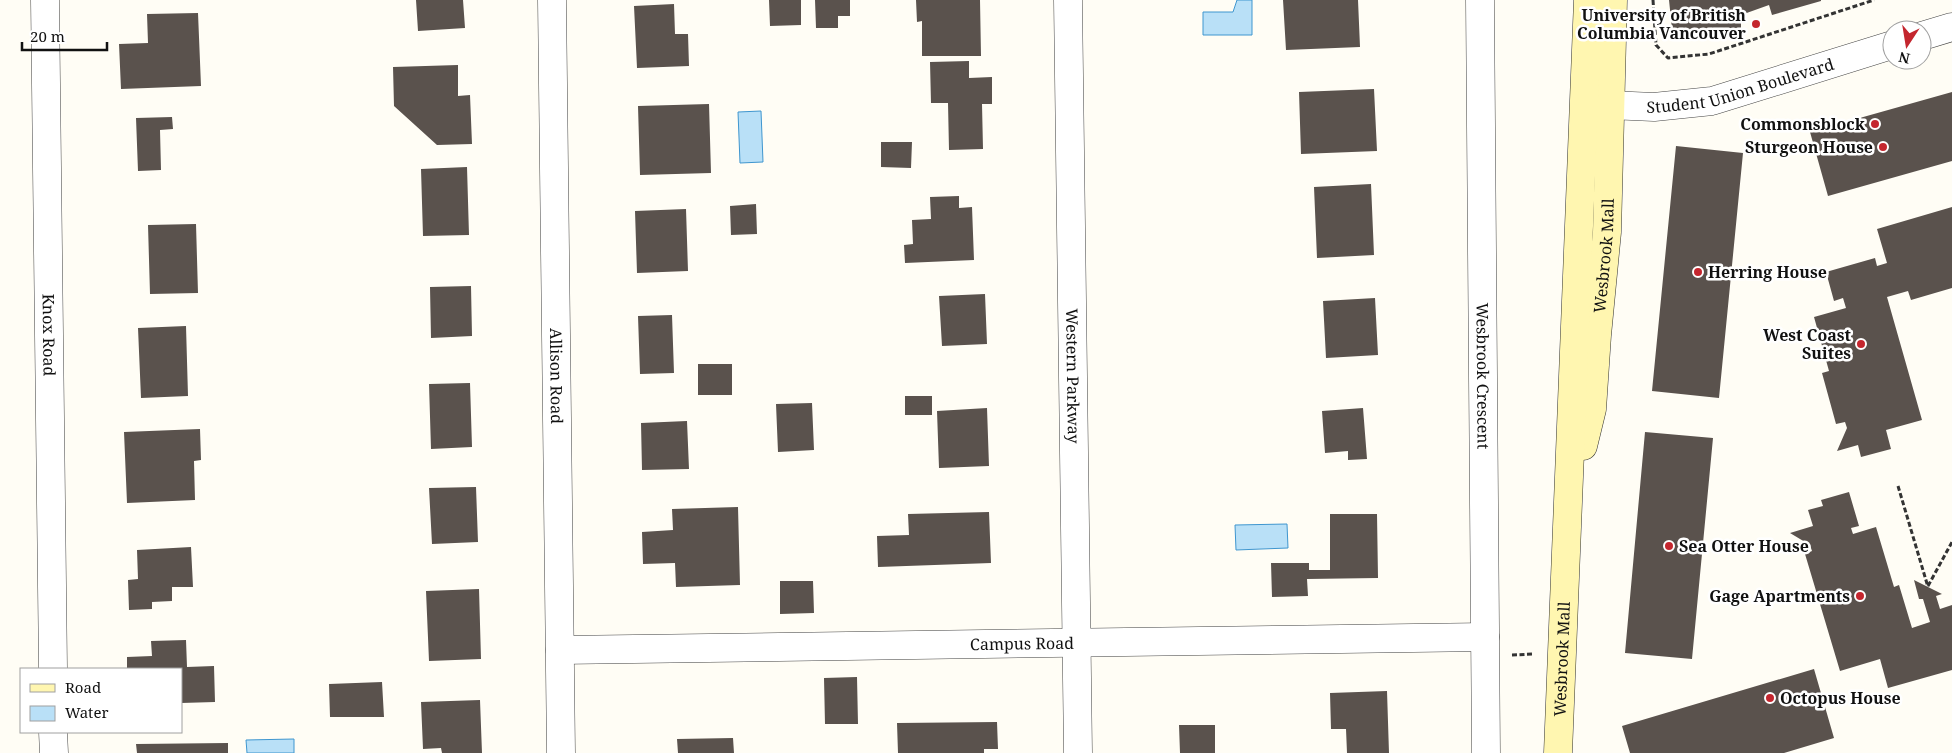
<svg xmlns="http://www.w3.org/2000/svg" width="1952" height="753" viewBox="0 0 1952 753" font-family="'Noto Serif',serif">
  <rect width="100%" height="100%" fill="#fffdf5"/>
  <path fill="#b9e0f7" stroke="#3f96cf" d="M1237,0H1252V35H1203V12H1233Z
    M761,111L763,162L740,163L738,112Z
    M1287,524L1288,548L1236,550L1235,525Z
    M294,739V753H247L246,740Z"/>
  <path fill="#5a524d" d="M416,0H463L465,28L418,31Z
    M769,0H801V25L770,26Z
    M815,0H850V16H838V28H816Z
    M916,0H980L981,56H922V21L917,22Z
    M1283,0H1358L1360,47L1286,50Z
    M1669,0H1821V1L1772,15L1769,5L1741,15V34L1673,39Z
    M674,4L675,34H688L689,66L637,68L634,6Z
    M198,13L201,86L121,89L119,44L148,43L147,14Z
    M969,61V78L992,77V104H982L983,149L949,150L948,103H931L930,62Z
    M458,65V96L470,95L472,144L437,145L394,106L393,67Z
    M1374,89L1377,151L1301,154L1299,92Z
    M1952,92V161L1828,196L1810,132Z
    M709,104L711,173L640,175L638,106Z
    M172,117L173,129L160,130L161,170L138,171L136,118Z
    M881,142H912L911,168L881,167Z
    M1676,146L1743,153L1719,398L1652,391Z
    M467,167L469,235L423,236L421,169Z
    M1371,184L1374,255L1317,258L1314,187Z
    M959,196V208L972,207L974,260L905,263L904,245L913,244L912,220L931,219L930,197Z
    M756,204L757,234L731,235L730,206Z
    M1952,207V288L1911,300L1908,291L1887,297L1922,420L1886,430L1891,449L1861,457L1858,445L1837,451L1847,428L1845,422L1836,424L1822,373L1829,371L1814,317L1846,308L1843,298L1834,301L1826,272L1875,258L1877,266L1887,263L1877,229Z
    M686,209L688,271L637,273L635,211Z
    M196,224L198,293L150,294L148,225Z
    M471,286L472,336L431,338L430,287Z
    M985,294L987,344L942,346L939,296Z
    M1375,298L1378,355L1326,358L1323,301Z
    M672,315L674,373L640,374L638,316Z
    M186,326L188,396L141,398L138,328Z
    M698,364H732V395H698Z
    M470,383L472,447L431,449L429,384Z
    M905,396H932V415H905Z
    M812,403L814,450L778,452L776,404Z
    M987,408L989,466L939,468L937,411Z
    M1363,408L1367,459L1348,460V451L1325,453L1322,411Z
    M687,421L689,469L642,470L641,423Z
    M200,429L201,460L194,461L195,500L127,503L124,432Z
    M1645,432L1713,438L1692,659L1625,653Z
    M476,487L478,542L432,544L429,488Z
    M1849,492L1859,526L1851,528L1853,534L1876,527L1894,587L1899,585L1912,628L1930,622L1923,599H1919L1914,580L1942,594L1936,596L1940,609L1952,605V670L1888,688L1880,659L1840,671L1805,554L1812,551L1810,545L1790,533L1813,526L1808,510L1823,506L1821,500Z
    M738,507L740,585L676,587L675,563L643,564L642,532L673,530L672,509Z
    M989,512L991,563L878,567L877,536L909,535L908,514Z
    M1330,514H1377L1378,578L1307,579L1308,596L1272,597L1271,563H1309V570H1330Z
    M191,547L193,587H172V601L152,602V609L129,610L128,580L138,579L137,550Z
    M780,581H813L814,613L780,614Z
    M479,589L481,659L429,661L426,591Z
    M186,640L187,667L214,666L215,702L181,703V669H127V657L152,656L151,641Z
    M1814,669L1834,738L1784,753H1630L1622,726Z
    M857,677L858,724H825L824,678Z
    M382,682L384,717H330L329,684Z
    M1387,691L1389,753H1347L1346,729H1331L1330,693Z
    M480,700L482,753H442L441,748L423,749L421,702Z
    M997,722L998,749H984V753H898L897,723Z
    M1179,725H1215V753H1180Z
    M733,738L734,753H678L677,739Z
    M228,743V753H137L136,744Z"/>
  <g fill="none" stroke-linecap="round" stroke-linejoin="round">
    <defs>
      <g id="minor">
        <path id="s1" d="M45,0L53,669"/>
        <path id="s2" d="M552,0L561,753"/>
        <path id="s3" d="M1068,0L1078,753"/>
        <path id="s4" d="M1480,0L1486,753"/>
        <path d="M1922,36L1952,27"/>
        <path id="s5" d="M1587,104L1654,107L1712,101L1892,45"/>
        <path id="s6" d="M560,650L1485,637"/>
        <path d="M53,732L54,753"/>
      </g>
      <g id="secondary">
        <path id="s7" d="M1583,446L1592,409L1597,335L1607,232L1613,0"/>
        <path id="s8" d="M1558,753L1588,0"/>
      </g>
    </defs>
    <use href="#minor" stroke="#444" stroke-width="29"/>
    <use href="#secondary" stroke="#333" stroke-width="29"/>
    <path stroke="#333" stroke-width="3" stroke-dasharray="5 2.5" stroke-linecap="butt" d="M1653,0L1656,45L1668,58L1709,54L1874,0
      M1898,486L1928,587
      M1928,586L1952,542
      M1512,655L1534,654"/>
    <use href="#minor" stroke="#fff" stroke-width="28"/>
    <use href="#secondary" stroke="#fff6b0" stroke-width="28"/>
  </g>
  <g fill="#c4262e" stroke="#fff" stroke-width="2">
    <circle cx="1756" cy="24" r="5"/>
    <circle cx="1875" cy="124" r="5"/>
    <circle cx="1883" cy="147" r="5"/>
    <circle cx="1698" cy="272" r="5"/>
    <circle cx="1861" cy="344" r="5"/>
    <circle cx="1669" cy="546" r="5"/>
    <circle cx="1860" cy="596" r="5"/>
    <circle cx="1770" cy="698" r="5"/>
  </g>
  <g text-anchor="middle" dominant-baseline="central" stroke-width="5" stroke-linejoin="round" paint-order="stroke">
    <g font-size="16" font-weight="bold" fill="#111" stroke="#fff" text-anchor="end">
      <text x="1746" y="15">University of British<tspan x="1746" dy="18">Columbia Vancouver</tspan></text>
      <text x="1865" y="124">Commonsblock</text>
      <text x="1873" y="147">Sturgeon House</text>
      <text x="1708" y="272" text-anchor="start">Herring House</text>
      <text x="1851" y="335">West Coast<tspan x="1851" dy="18">Suites</tspan></text>
      <text x="1679" y="546" text-anchor="start">Sea Otter House</text>
      <text x="1850" y="596">Gage Apartments</text>
      <text x="1780" y="698" text-anchor="start">Octopus House</text>
    </g>
    <g font-size="16" fill="#111" stroke="#fff">
      <text stroke="none"><textPath href="#s5" startOffset="156">Student Union Boulevard</textPath></text>
      <text stroke="none"><textPath href="#s7" startOffset="192">Wesbrook Mall</textPath></text>
      <text stroke="none"><textPath href="#s1" startOffset="335">Knox Road</textPath></text>
      <text stroke="none"><textPath href="#s4" startOffset="376">Wesbrook Crescent</textPath></text>
      <text stroke="none"><textPath href="#s2" startOffset="376">Allison Road</textPath></text>
      <text stroke="none"><textPath href="#s3" startOffset="376">Western Parkway</textPath></text>
      <text stroke="none"><textPath href="#s6" startOffset="462">Campus Road</textPath></text>
      <text stroke="none"><textPath href="#s8" startOffset="94">Wesbrook Mall</textPath></text>
    </g>
  </g>
  <rect x="20" y="668" width="162" height="65" fill="#ffffff" stroke="#a0a0a0"/>
  <rect x="30" y="684" width="25" height="8" fill="#fff6b0" stroke="#a0a0a0"/>
  <text x="65" y="693" font-size="15" fill="#111111">Road</text>
  <rect x="30" y="706" width="25" height="15" fill="#b9e0f7" stroke="#a0a0a0"/>
  <text x="65" y="718" font-size="15" fill="#111111">Water</text>
  <g transform="translate(1907 45) rotate(192)"><circle r="24" fill="#ffffff" stroke="#a0a0a0"/>
  <path d="M0-4L9 19L0 12L-9 19Z" fill="#c4262e"/>
  <text y="-8" font-size="14" font-weight="bold" text-anchor="middle" fill="#111111">N</text>
  </g>
  <path d="M22 42v8h85v-8" fill="none" stroke="#111111" stroke-width="2.5"/>
  <text x="30" y="42" font-size="15" fill="#111111" stroke="#ffffff" stroke-width="4" paint-order="stroke">20 m</text>
</svg>
